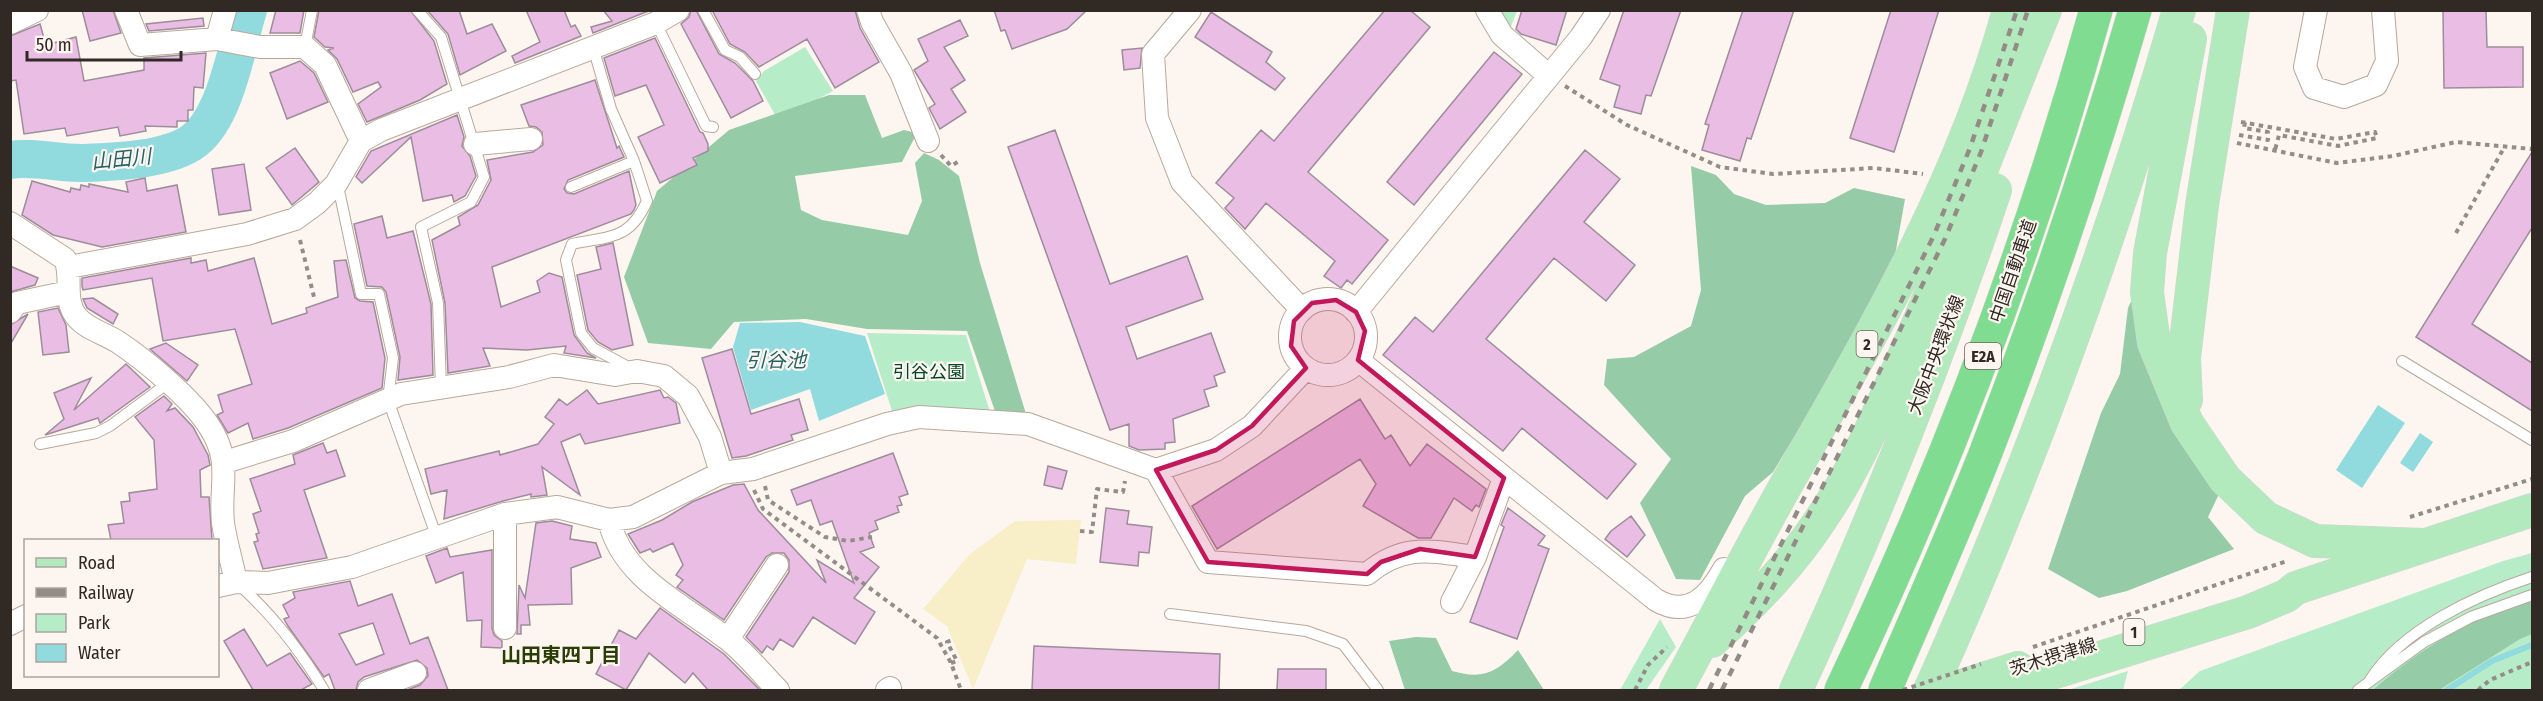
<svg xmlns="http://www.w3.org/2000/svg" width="2543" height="701" viewBox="0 0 2543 701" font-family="'Fira Sans Condensed','Noto Sans JP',sans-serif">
  <rect width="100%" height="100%" fill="#fdf6f0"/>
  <path fill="#b7ecc9" d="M1495,11H1517L1508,34Z
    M805,47L833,91L778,120L756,81L764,71Z
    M867,333L966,335L990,412L893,414Z
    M2532,553V690H2179L2200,671L2503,561Z
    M1660,619L1676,647L1646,690H1620Z
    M2128,671L2123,690H2068Z"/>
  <path fill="#96cba8" d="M829,95H865L882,138L904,130L917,133L902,162L795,176L801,210L822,220L908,235L922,201L915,163L924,153L939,160L959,176L980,263L1026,414L995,411L967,331L867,329L806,319L734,322L711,349L648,343L624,277L657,191L729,130Z
    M1691,166L1716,175L1734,194L1766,205L1825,203L1854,188L1905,199L1891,278L1773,472L1745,496L1700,580L1676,579L1640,503L1671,459L1604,385L1607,359L1634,357L1691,326L1701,290Z
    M2135,293L2220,492L2208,517L2234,549L2127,591L2099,598L2048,569L2101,413L2120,374L2128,308Z
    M2532,598V634L2520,639L2439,690H2373C2420,648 2472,618 2532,598Z
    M1416,637L1436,638L1452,671C1484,680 1497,672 1518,650L1544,690H1405L1389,641Z"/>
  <path fill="#f8eec8" d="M1081,520L1076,564L1027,559L973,689L947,626L923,609L970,554L1015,521Z"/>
  <path fill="#91dade" d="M800,322L865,336L885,394L819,421L810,389L751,410L733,347L740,323Z
    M2378,405L2405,423L2362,488L2336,470Z
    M2420,433L2433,442L2413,472L2400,463Z"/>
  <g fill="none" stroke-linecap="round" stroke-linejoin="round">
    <path stroke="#91dade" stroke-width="6" d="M2447,690L2492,661L2532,645"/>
    <path stroke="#91dade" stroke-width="38" d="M10,160C35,156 59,164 84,163C114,162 170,160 195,140C226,115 236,49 248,10"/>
  </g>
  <path fill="#eabde4" stroke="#9d8c9a" stroke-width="1.5" fill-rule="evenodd" d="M82,10H113L121,33L90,41Z
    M276,10H304L300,33H270Z
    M319,10H410L434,41L447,84L420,100L367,122L358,104L381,87L378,82L353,92L337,59L328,50L334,48L325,47L314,37Z
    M427,10H459L467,34L492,24L506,51L460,75L448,34Z
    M526,10H564L571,27L575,25L581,36L515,63L512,56L540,42Z
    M603,10H651L593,33L591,27L612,21Z
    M691,10H696L719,54L735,63L753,81L763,101L731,118L681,24L689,17Z
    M712,10H855L860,28L879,62L835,88L807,39L759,67L745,52L730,44Z
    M994,10H1087L1067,29L1012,49L1005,30L1001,31Z
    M1385,10H1410L1430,27L1308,172L1388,240L1352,284L1347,280L1341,288L1324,276L1335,261L1266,203L1245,229L1225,208L1234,198L1216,183L1261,130L1274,141Z
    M1522,10H1567L1556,45L1521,34L1516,29Z
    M1624,10H1681L1651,96L1646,95L1641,114L1614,107L1620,86L1600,79Z
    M1743,10H1794L1751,139L1747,138L1740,161L1702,150L1709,125L1705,124Z
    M1891,10H1939L1894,152L1850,138Z
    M2443,10H2486L2487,47H2523V87L2444,88Z
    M1211,12L1272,52L1266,62L1285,78L1275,90L1195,37Z
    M203,18L204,26L149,31L146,24Z
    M960,20L968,36L944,47L965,80L951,89L966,112L940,129L929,108L935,104L914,70L928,61L918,39Z
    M40,24L46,45L76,37L84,81L144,70V58L206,53L203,88L194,87L193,110H188V121H177V127L145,126L146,131L120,136L118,127L67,136L65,128L24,134L16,80L10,81V36Z
    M655,38L700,132L703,133L708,144V151L693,158L697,165L660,183L638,137L664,125L646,85L615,96L604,58Z
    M1142,48L1140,68L1124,70L1122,50Z
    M1494,52L1522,74L1414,205L1387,182Z
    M300,61L314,73L328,102L287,119L270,73Z
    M595,80L617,148L619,146L624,157L568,180L564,189L567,193L574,194L629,171L636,205L634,210L631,214L492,267L501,307L540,292L537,281L549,273L562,277L574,335L587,353L596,358L564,353L566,346L527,350L483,348L490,366L448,373L445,303L432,240L460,225L458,217L478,205L491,180L487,160L533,152L543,145L542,132L536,127L529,126L521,105Z
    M457,115L464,137L462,146L470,156L476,176L465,196L454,202L452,195L423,201L411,137L362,183L356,177L371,151Z
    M1055,130L1110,284L1187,256L1203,299L1126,327L1137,359L1211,333L1225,372L1214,376L1217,386L1204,390L1209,406L1173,419L1175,442L1165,443V449L1139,450L1129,446V424L1110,430L1008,147Z
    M295,148L319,182L292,205L266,168Z
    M1585,150L1620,179L1584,222L1635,265L1606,301L1554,258L1486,339L1636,464L1607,499L1522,428L1503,451L1383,355L1415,317L1433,332Z
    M2532,152V228L2472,324L2532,363V411L2416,337Z
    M244,164L251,210L219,215L212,169Z
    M145,178L147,191L177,185L186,232L102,247L53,235L22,215L32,181L70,192L71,188L80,190L81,185L89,187V184L128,192L126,182Z
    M382,216L387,238L413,231L431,304L433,375L398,380L400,357L386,292L382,287L367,286L354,224Z
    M613,243L633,345L612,350L598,342L588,330L577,275L601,269L596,247Z
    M191,258V263L206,260L208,271L254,258L272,324L307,313L306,308L338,297L334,261L346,260L355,298L360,301L373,302L385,358L382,388L288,428L253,439L248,423L228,433L217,415L223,412L218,395L252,384L235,329L163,341L152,278L83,290L82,286V278Z
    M10,266L38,278L35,285L10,292Z
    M93,298L118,314L113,324L87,308L83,299Z
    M58,308L66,325L69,352L43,355L38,312Z
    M28,314L10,345V325Z
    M166,343L198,365L187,381L150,349Z
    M732,349L751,414L799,399L808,430L791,435L793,440L746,456L732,458L702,358Z
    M126,364L150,387L100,423L98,418L45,435L64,419L54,393L91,378L74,410Z
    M587,390L598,404L660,390L664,398L668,397L676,403L680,423L585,444L580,434L561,442L580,495L542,467L547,495L531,497V494L503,501L444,519L447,490L431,494L425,469L499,451L500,455L538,444L554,424L545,417L559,399L567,405Z
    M164,396L172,404L167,411L175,408L193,427L208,455L210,465L200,470L201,497H209L212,540H111L108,525L124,523L121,502L130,501L129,493L157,489L154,440L135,417Z
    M1360,399L1385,439L1391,435L1410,466L1427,444L1486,489L1479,507L1476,505L1472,511L1454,498L1431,538H1418L1363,506L1376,484L1360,459L1217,549L1192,506Z
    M323,443L327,453L336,450L345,476L304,490L327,558L263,569L254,542L258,541L256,534L259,533L253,514L261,511L250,479L295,464L293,455Z
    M893,453L908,494L899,497L902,505L897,506L899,512L875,521L878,529L869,533L874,547L860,552L879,567L854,598L875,612L855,644L813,617L793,647L780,639L773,650L767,646L762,653L746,637L789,572V560L784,553H772L766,557L724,620L677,587L683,580L676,575L683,565L673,543L653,552L650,549L640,553L628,534L662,520L692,502L733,485L744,484L758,510L826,583L817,560L854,583L832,521L820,525L811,500L797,505L791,490Z
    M1048,466L1067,471L1062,489L1044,485Z
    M1106,508L1129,511L1127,524L1152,527L1149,553L1139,552L1138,566L1100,562Z
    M1508,508L1545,536L1538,545L1549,549L1517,639L1470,622L1504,527L1501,525Z
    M1631,516L1645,535L1627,557L1605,539L1611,531Z
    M552,521L572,526L570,539L596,543L601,557L571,568L572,604L528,605L530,625H521V634H517L519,585L525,598L536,523Z
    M447,548L450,557L492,550V628L494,635L502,641V648L481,647L482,620L467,621L463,572L436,583L426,556Z
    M350,581L358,606L392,594L410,644L428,637L448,690H407L420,685L428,676L427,668L417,660L364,677L358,682L356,690H335L329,674L324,677L288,626L284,619L289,617L283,605L295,598L293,592ZM373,623L384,654L356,665L339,634Z
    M660,608L724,654L760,690H708L693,673L685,683L649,653L626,690L596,674L619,630L636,639Z
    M244,629L267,666L290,653L312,684L301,690H253L224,641Z
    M1034,646L1220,654L1219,690H1032Z
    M1278,669H1326V690H1277Z"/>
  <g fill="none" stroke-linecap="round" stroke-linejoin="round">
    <defs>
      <path id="service" d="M417,10L441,37L484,177L471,202L421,227L438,303L441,387
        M703,10L725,50L740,57L755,74
        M656,23L706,126L713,127
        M305,47L312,10
        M593,47L611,109L634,161L647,201C630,240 610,236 572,244L566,260L581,333L593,348L632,369
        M336,184L340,195L361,294H379L393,358L388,400L437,538
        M571,187L634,161
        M2402,361L2532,440
        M40,444L96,433L110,426L168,383
        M238,584C272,614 301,652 324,690
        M1170,614L1306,631L1343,644L1378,690
        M2370,680C2402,629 2477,595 2532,577
        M2358,690L2424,642L2471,617L2532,595"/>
      <path id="minor" d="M126,10L140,45L217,39L260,47H305L325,65L361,141
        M868,10L872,22L901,73L928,141
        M1190,10L1153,54L1157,118L1182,182L1302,310
        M1487,10L1502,35L1549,76
        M2316,10L2305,67L2314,88L2344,97L2376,85L2387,61L2383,10
        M10,23L37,10
        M217,39L225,10
        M475,144L531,139
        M10,223L65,259C73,276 63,299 76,316C86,329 104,333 118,342C145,360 192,399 209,426C233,462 219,486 223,523C226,543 232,562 236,582
        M69,267L247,234L295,219L317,203L336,184L361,141L381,130L656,23L678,10
        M1290 337a38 38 0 1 1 76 0a38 38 0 1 1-76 0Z
        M10,312L17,303L68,292
        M1356,312L1581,37L1599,10
        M1358,360L1656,600C1689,619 1709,596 1724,569
        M225,462L293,441L401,394L509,377L554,365L615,375L637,371L664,376L688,396L710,437L721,473
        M1156,470L1208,562L1367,574C1403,543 1432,551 1475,557
        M609,520C622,578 682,604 726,638C745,652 761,673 778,690
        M218,586L236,582L268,583L352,567L505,514L557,507L609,520L633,517L721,473L753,469L887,424L919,417L1028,424L1156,470L1216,450L1252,426L1306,368
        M1452,602L1475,557L1504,478
        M10,624L26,616
        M505,628V514
        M728,639L777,565
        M369,690L415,673
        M887,690L890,688"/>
      <path id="primary" d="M2190,39L2150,253L2147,292L2154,343L2187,423L2225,479L2266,518L2315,541L2424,545
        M2186,400L2184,358L2202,205L2233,10
        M1712,641C1754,603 1792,564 1823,516C1855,469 1878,415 1901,363C1953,247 1997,128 2045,10
        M1676,690C1714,620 1750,548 1790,478C1876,328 1963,179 2009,10
        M1796,690C1871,527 1938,360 1995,190
        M1930,690C2029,470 2111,243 2179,10
        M1949,690L2018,668
        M1997,690L2248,612L2286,596L2296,588L2532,510"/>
      <path id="motorway" d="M1841,690C1945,471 2031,244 2096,10
        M1885,690C1918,613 1953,535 1984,457C2041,310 2091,162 2135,10"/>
    </defs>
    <use href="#service" stroke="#b9a89a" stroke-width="12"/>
    <use href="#minor" stroke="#b9a89a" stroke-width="24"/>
    <use href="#primary" stroke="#d6d4d3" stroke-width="34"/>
    <use href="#motorway" stroke="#d6d4d3" stroke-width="34"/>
    <path stroke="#948d87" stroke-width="4" stroke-dasharray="4.5 4.5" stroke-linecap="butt" d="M1565,86L1627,125L1720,167L1773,174L1874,168L1923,174
      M2241,122L2336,139L2375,132L2377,138L2338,146L2279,135L2275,150
      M2239,135L2268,140V132L2244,128L2245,122
      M2237,143L2337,163L2393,156L2456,142L2532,149
      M941,155L951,166L961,160
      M2456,233L2505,146
      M300,240L315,301
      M765,486L768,500L825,537L848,541L872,537
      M754,490L763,509L937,638L951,663L961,690
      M2410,517L2532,479
      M1080,531L1092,532L1097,489L1123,492L1125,481
      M2033,647L2287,561
      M951,663L957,661L947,642L952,640
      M1635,690L1648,665L1667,647
      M2478,690L2490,680L2532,662"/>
    <use href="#service" stroke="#fff" stroke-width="10"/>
    <use href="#minor" stroke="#fff" stroke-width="22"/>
    <use href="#primary" stroke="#b2eabd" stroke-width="33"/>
    <use href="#motorway" stroke="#7fdc91" stroke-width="33"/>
    <path stroke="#938c86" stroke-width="4.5" stroke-dasharray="8 8" stroke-linecap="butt" d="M1709,690L1934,235L1970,148L2017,10
      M1722,690L1945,239L1981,152L2028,10"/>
    <path stroke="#948d87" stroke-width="4" stroke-dasharray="4.5 4.5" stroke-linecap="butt" d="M1903,690L1981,664"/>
  </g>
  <path fill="#c2185b" fill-opacity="0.2" stroke="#c2185b" stroke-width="4.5" stroke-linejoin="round" d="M1336,300L1356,312L1365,331L1358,360L1504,478L1475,557L1420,549L1381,562L1367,574L1208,562L1156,470L1216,450L1252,426L1306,368L1291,346L1294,321L1312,303Z"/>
  <g text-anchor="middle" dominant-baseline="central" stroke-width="4.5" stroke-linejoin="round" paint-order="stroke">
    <g fill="#fdf6f0" stroke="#6e6761" stroke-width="1.5">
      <rect x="1856.5" y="331" width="21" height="26" rx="4.5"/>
      <rect x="1965" y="343" width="36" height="26" rx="4.5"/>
      <rect x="2123.5" y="619" width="21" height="26" rx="4.5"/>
    </g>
    <g font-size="16" font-weight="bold" fill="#312a24">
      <text x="1867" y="344">2</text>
      <text x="1983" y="356">E2A</text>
      <text x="2134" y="632">1</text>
    </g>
    <g font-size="18" fill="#312a24" stroke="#fdf6f0">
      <text transform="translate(2013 271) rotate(-71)">中国自動車道</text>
      <text transform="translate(1936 355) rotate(-69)">大阪中央環状線</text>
      <text transform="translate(2053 657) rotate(-17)">茨木摂津線</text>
    </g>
    <g font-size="18" fill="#024526" stroke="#fdf6f0">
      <text x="929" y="372">引谷公園</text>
    </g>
    <g font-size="20" font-style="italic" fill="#266266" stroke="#fdf6f0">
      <text transform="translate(121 159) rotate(-6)">山田川</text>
      <text x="776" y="360">引谷池</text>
    </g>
    <g font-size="20" font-weight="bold" fill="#2b3d05" stroke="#fdf6f0">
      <text x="561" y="655">山田東四丁目</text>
    </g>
  </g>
  <rect width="2543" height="701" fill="none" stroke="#312a24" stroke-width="24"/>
  <rect x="24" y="539" width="195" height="138" fill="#fdf6f0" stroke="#aba49e" stroke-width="1.5"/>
  <rect x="36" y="558" width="30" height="9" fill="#b2eabd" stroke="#aba49e" stroke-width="1.5"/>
  <text x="78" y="569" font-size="18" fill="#312a24">Road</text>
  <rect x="36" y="588" width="30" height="9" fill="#938c86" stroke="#aba49e" stroke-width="1.5"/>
  <text x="78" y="599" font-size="18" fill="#312a24">Railway</text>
  <rect x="36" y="614" width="30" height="18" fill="#b7ecc9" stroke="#aba49e" stroke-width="1.5"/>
  <text x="78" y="629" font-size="18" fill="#312a24">Park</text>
  <rect x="36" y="644" width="30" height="18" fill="#91dade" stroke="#aba49e" stroke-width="1.5"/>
  <text x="78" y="659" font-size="18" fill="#312a24">Water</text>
  <path d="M27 51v9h154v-9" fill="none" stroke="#312a24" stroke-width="3"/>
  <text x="36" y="51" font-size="18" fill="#312a24" stroke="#fdf6f0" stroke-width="4.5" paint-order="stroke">50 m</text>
</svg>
